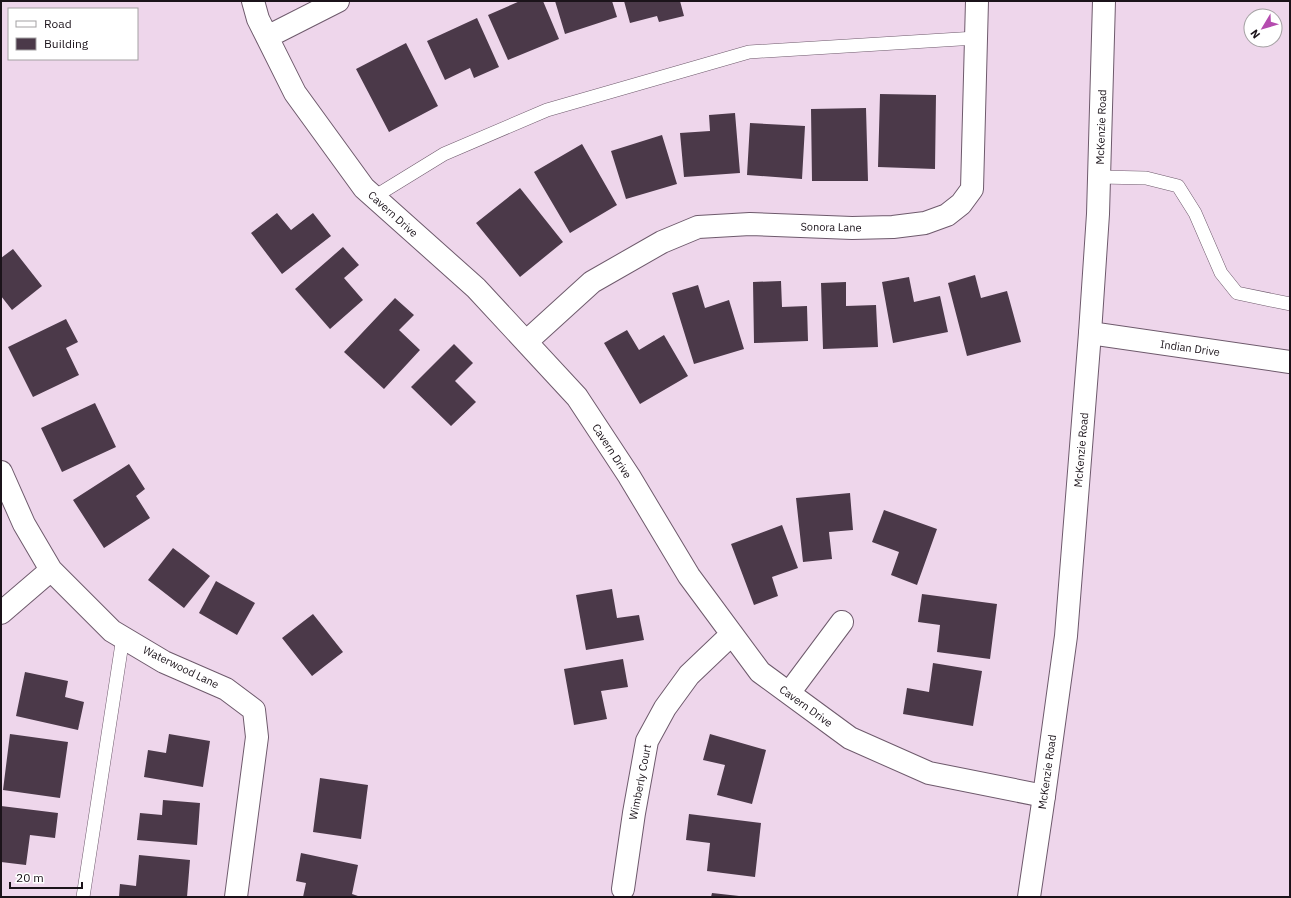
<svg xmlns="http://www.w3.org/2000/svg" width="1291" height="898" viewBox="0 0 1291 898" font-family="'IBM Plex Sans',sans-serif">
  <rect width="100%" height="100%" fill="#eed6eb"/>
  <path fill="#4b3949" d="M520,1H543L559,39L508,60L488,15Z
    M555,1H612L617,17L565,34Z
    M624,1H680L684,16L659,22L657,16L630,23Z
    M477,18L499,67L474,78L470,68L445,80L427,41Z
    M406,43L438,106L389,132L356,69Z
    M880,94L936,95L935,169L878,167Z
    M866,108L868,181H812L811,109Z
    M735,113L740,173L684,177L680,133L710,131L709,115Z
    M750,123L805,126L802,179L747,175Z
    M662,135L677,184L626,199L611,151Z
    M582,144L617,205L570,233L534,172Z
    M520,188L563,242L520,277L476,223Z
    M277,213L291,230L313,213L331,236L282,274L251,233Z
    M343,247L359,265L344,278L363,300L330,329L295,289Z
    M13,249L42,286L12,310L1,296V258Z
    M975,275L981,298L1007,291L1021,342L967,356L948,283Z
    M909,277L914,302L940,296L948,332L893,343L882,282Z
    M781,281L782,307L807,306L808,341L754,343L753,282Z
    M846,282V306L876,305L878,347L823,349L821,283Z
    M698,285L705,308L729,300L744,349L694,364L672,293Z
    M395,298L414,315L399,330L420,350L384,389L344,352Z
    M66,319L78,342L66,348L79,375L33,397L8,347Z
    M627,330L639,350L664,335L688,376L640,404L604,343Z
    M454,344L473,363L455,381L476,402L451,426L411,387Z
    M95,403L116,447L62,472L41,428Z
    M129,464L145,489L136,496L150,518L104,548L73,500Z
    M850,493L853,530L829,532L832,559L803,562L796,498Z
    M884,510L937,529L917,585L891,575L899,552L872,542Z
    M782,525L798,568L772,577L778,596L754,605L731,544Z
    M173,548L210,576L184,608L148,580Z
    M216,581L255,603L237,635L199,613Z
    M612,589L617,618L639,615L644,640L586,650L576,595Z
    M922,594L997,604L990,659L937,652L940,625L918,622Z
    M313,614L343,652L312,676L282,638Z
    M623,659L628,687L601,691L607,719L574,725L564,669Z
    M933,663L982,671L973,726L903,714L907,688L929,692Z
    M25,672L68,681L65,697L84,702L78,730L16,716Z
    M10,734L68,742L60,798L3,790Z
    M169,734L210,741L203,787L144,777L148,750L166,753Z
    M710,734L766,750L752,804L717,795L725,765L703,760Z
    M320,778L368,785L361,839L313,832Z
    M163,800L200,803L197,845L137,840L140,813L162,815Z
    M1,806L58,813L55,838L30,835L26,865L1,862Z
    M689,814L761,823L755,877L707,871L710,843L686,840Z
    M301,853L358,865L352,894L361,897H303L306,883L296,881Z
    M139,855L190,860L187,897H119L120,884L136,886Z
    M712,893L739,896V897H711Z"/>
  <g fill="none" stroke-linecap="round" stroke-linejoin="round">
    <defs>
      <path id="service" d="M1100,177L1146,178L1178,186L1195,213L1221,273L1237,293L1290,304
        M374,197L444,154L547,110L749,52L976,38
        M83,897L123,637"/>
      <path id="minor" d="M253,1L258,19L295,93L364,188L476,288L577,397L629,476L689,576L760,672L850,738L929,773L1044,796
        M267,37L338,1
        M1090,333L1290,362
        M526,342L592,282L662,242L698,227L750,224L852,228L893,227L925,223L947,215L961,204L972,189L977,1
        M1,472L24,524L51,570L112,631L164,662L226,689L254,710L257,737L236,897
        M1,613L51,570
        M789,693L842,622
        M623,889L634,813L647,741L665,708L689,675L732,634"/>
      <path id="tertiary" d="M1029,897L1044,796L1066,636L1090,333L1098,214L1104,1"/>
    </defs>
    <use href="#service" stroke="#6e5a6c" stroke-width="14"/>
    <use href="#minor" stroke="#6e5a6c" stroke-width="24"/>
    <use href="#tertiary" stroke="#6e5a6c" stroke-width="24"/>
    <use href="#service" stroke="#fff" stroke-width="13"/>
    <use href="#minor" stroke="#fff" stroke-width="22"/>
    <use href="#tertiary" stroke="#fff" stroke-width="22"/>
  </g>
  <g text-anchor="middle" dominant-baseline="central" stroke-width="4" stroke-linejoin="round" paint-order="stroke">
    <g font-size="11" fill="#1b131a" stroke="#fff">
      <text transform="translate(1101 127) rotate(-88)">McKenzie Road</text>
      <text transform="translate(393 214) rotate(42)">Cavern Drive</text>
      <text transform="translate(831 227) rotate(1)">Sonora Lane</text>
      <text transform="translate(1190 348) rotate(8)">Indian Drive</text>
      <text transform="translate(1081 450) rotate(-85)">McKenzie Road</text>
      <text transform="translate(612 451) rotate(57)">Cavern Drive</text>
      <text transform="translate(181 667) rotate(26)">Waterwood Lane</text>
      <text transform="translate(806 706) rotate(36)">Cavern Drive</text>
      <text transform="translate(1047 772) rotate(-82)">McKenzie Road</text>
      <text transform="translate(640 782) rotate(-79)">Wimberly Court</text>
    </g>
  </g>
  <rect width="1291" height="898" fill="none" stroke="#1b131a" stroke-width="4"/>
  <rect x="8" y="8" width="130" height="52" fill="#ffffff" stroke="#a4a1a3"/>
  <rect x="16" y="21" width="20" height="6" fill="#ffffff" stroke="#a4a1a3"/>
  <text x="44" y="28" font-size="12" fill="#1b131a">Road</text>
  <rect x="16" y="38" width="20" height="12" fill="#4b3949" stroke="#a4a1a3"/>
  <text x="44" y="48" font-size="12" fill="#1b131a">Building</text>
  <g transform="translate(1263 28) rotate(232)"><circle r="19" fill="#ffffff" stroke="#a4a1a3"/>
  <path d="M0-3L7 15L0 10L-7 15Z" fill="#b54caf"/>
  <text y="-6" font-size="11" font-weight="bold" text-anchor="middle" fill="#1b131a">N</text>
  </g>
  <path d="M10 882v6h72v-6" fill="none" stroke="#1b131a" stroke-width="2"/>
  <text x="16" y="882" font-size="12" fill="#1b131a" stroke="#ffffff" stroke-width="3" paint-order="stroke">20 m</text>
</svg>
